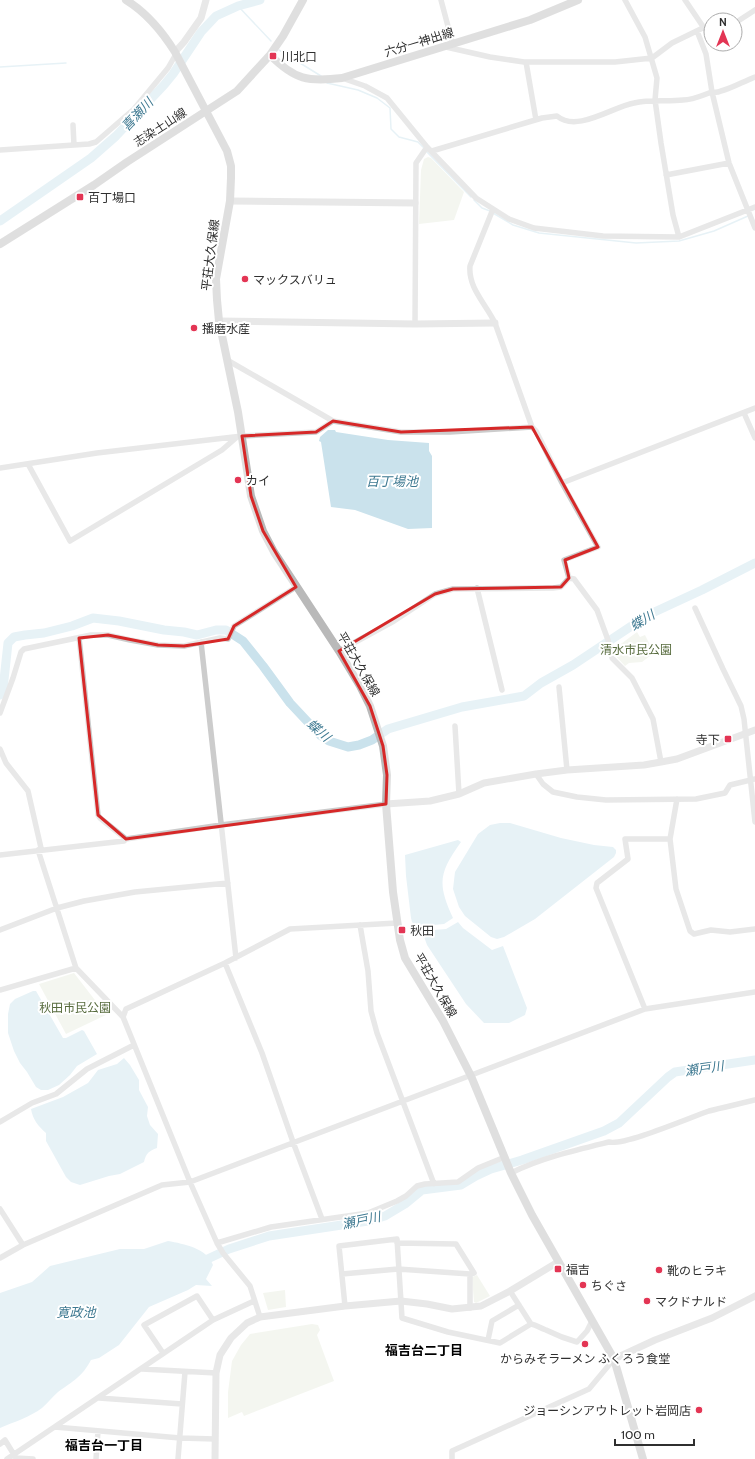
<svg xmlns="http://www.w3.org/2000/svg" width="755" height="1459" viewBox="0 0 755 1459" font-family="Cabin,'Noto Sans JP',sans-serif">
  <rect width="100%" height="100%" fill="#fff"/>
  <path fill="#e7ecde" d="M428,157L431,158L464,192L454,220L419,224L421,170L424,159Z
    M637,632L640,637L645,635L654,653L642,662L629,663L625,666L613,653L614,649Z
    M74,973L98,1004L110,1013L66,1034L39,984Z
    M477,1275L490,1296L476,1303L474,1302L472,1277Z
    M285,1290L286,1307L268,1310L263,1293Z
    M312,1324L318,1325L320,1330L317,1335L334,1381L244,1416L242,1412L228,1418V1392L232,1361L241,1345L250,1334Z"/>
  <path fill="#cae2ec" d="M328,430H335L336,432L388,440L429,443V451L432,456V528L408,529L355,510L331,507L321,442L319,441L320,437Z
    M500,823H510L561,838L594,845L613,847L616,850V853L614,857L535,919L504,937L497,939L491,937L465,916L459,907L453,889L455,872L478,834L490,825Z
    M458,840L461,842C439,873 437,883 453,918L444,924L423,926L414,924L412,922L411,918L406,876L405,855Z
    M458,922L463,928L492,950L503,946L527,1008L525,1015L509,1023H484L466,1004L427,945L422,931L446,929Z
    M33,991H36L63,1038H66L82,1030L84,1031L97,1054L77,1066L70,1075L59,1085L48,1090H41L36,1087L27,1072L20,1063L14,1051L8,1033V1014L10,1004L15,999Z
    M124,1058L130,1065L139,1080V1090L148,1107L147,1116L150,1125L158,1134L157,1148C149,1151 146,1153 144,1162L120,1174L109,1176L80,1185L71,1182L66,1177L46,1141V1133C38,1126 33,1120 31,1109L63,1097L88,1083L98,1070L117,1064Z
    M168,1241C184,1244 207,1248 213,1265L206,1279L212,1286L196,1285L188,1290L149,1307L119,1345L99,1358L91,1360C82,1377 73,1381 58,1392C52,1397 48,1403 42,1408C30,1417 14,1422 0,1428V1293L32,1282L50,1266L120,1249H144Z"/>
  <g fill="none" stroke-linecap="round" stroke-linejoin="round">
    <path stroke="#cae2ec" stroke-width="1.5" d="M238,6L271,41
      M279,50L321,76
      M0,67L66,63
      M327,83L358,90L377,98L390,108L391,129L399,137L418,142L424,148
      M426,151L471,197
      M474,200L482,208L490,211
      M493,213L513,225L539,233L636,243L679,241L714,231L748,216"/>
    <path stroke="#cae2ec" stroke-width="9" d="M0,221L91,158L116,136L164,85L173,74L201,32L216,16L238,6L260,0
      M0,695L3,689L8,643L14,637L25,635L44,633L72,626L93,618L119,621L164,630L184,632L197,635L216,630H226L243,641L263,666L290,703L320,735L329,741L348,747L359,745L372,740L388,729L462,707L524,696L541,683L573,665L648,615L702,590L755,563
      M199,1263L229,1249L269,1236L368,1221L385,1216L405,1204L422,1190L461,1185L476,1176L491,1169L522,1160L604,1131L619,1123L668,1077L675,1072L755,1060"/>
    <path stroke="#ccc" stroke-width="5.5" d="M441,0L453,45
      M625,0L645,37L657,78L655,100L661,143L673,215L679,237
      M685,0L704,28
      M735,23L755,10
      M697,31L706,54L712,92L729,163L755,228
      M446,47L490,57L524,62H615L652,58L672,43L711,24
      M526,62L536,120
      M342,78L365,86L387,98L427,147L476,198L509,219L534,228L603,236L679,237L755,207
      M73,125L74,145
      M0,150L89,144L96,142L134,109L168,68L176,54
      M432,151L542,118L557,116C577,133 612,107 634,103C651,99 667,102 683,100C692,100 701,96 709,93C713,92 717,93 721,91C733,88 744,81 755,77
      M666,175L729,163
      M493,209L470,266C468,288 486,304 495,323L532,427L536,431L562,483L598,547L564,560L569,578
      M415,324L416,163L427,147
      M227,360L333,421L401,432H450L532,427
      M744,413L755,438
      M28,464L70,541L222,450L237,437
      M0,468L97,453L242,436L316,432L333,421
      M562,483L755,408
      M569,578L574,579L597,610L608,640L612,658L632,678L653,719L661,762
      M477,588L502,690
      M695,608L723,669L741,706L744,719L755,822
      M79,638L98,815L100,818L126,839
      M201,642L236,958
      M339,651L394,621L435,594L453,589L553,588L561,587L569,578
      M559,687L567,770
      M0,713L13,678L21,652L24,649L91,635H108L130,640L158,645L184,646L220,638L228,639L234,626L296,587
      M455,726L459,794
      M0,749L6,763L28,791L41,848L38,850
      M536,774L543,784L553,792L577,797L606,800L696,799L725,793L730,785L755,779
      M677,799L670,839L676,889L690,931L694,934L711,930L730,932L755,929
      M38,850L76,968L123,1017L190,1182L217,1243L223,1253L250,1286L260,1317
      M0,855L124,841L126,839L221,825L386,804
      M360,925L368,971L371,1011L377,1033L434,1184
      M0,930L57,908L84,901L135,892L228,883
      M225,963L262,1053L293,1142L322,1219
      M0,990L76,968
      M645,1009L596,888L597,883L628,859L625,839H670
      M123,1017L126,1009L225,963L290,929L397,923
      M0,1122L32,1103L56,1094L87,1069L134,1045
      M511,1173C541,1158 576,1150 609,1142C624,1146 691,1117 709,1111C724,1107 740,1104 755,1100
      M0,1209L23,1245
      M217,1243L271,1227L368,1213L397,1201L406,1196L417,1186L425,1184L458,1182L478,1168L505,1157
      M397,1243L456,1244L474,1273L470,1274V1308
      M0,1258L23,1245L162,1185L190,1182L645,1009L755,992
      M342,1274L398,1269L470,1274
      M510,1291L531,1324
      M345,1306L339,1246L397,1239L402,1318L448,1332L500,1343L531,1324C537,1325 540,1328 546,1330C556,1335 566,1339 577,1342L587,1331L592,1321
      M488,1340L492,1321L519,1305
      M163,1353L144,1325L197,1296L213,1320
      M142,1369L216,1373
      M99,1398L182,1404
      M55,1427L180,1438L215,1439
      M0,1444L5,1440L16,1458L33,1459
      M7,1459L213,1320L254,1301
      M96,1459L98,1431
      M178,1459L185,1372
      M452,1459V1451L589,1389L614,1359"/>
    <path stroke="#ccc" stroke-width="7" d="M175,52L184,42L201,18L206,0
      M230,201L415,203
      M219,321L415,324L495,323
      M386,804L430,801L459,794L484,783L536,774L567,770L644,765L661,762L677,759L755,730
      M614,1359L655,1340L712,1318L755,1296
      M215,1459L216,1373L220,1355L231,1338L247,1323L260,1317L345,1306L401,1301L427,1304L452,1309L481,1306L510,1291L558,1262"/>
    <path stroke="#b9b9b9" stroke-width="8" d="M126,0C147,13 162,31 175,52L227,151L231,166V178L230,201L216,279L217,300L219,321L238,412L251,496L263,531L274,552L339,651L360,686L370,706L383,746L387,775L386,804L393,892L400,940L405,958L443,1021L471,1076L511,1173L532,1215L614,1359L643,1459
      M270,55C295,80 308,82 342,78L530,20L578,0
      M0,244L94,185L127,162L237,91L270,55L283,36L303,0"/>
  </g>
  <path d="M0 0H755V1459H0ZM333,421L401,432L532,427L598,547L565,560L569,578L561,587L453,589L435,594L339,651L370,706L383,746L387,775L386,804L126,839L98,815L79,638L108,635L158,645L184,646L228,639L234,626L296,587L263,531L251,496L242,436L316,432Z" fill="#fff" fill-opacity=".55" fill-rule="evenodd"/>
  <path fill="none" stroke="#d62828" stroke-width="3" stroke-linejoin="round" d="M333,421L401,432L532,427L598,547L565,560L569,578L561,587L453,589L435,594L339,651L370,706L383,746L387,775L386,804L126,839L98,815L79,638L108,635L158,645L184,646L228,639L234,626L296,587L263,531L251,496L242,436L316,432Z"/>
  <g fill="#e33554" stroke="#fff" stroke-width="1.5">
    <rect x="269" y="52" width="8" height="8" rx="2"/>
    <rect x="76" y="193" width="8" height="8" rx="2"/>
    <circle cx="245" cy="279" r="4"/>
    <circle cx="194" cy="328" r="4"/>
    <circle cx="238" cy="480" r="4"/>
    <rect x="724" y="735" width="8" height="8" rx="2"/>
    <rect x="398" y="926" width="8" height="8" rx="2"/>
    <rect x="554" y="1265" width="8" height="8" rx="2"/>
    <circle cx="659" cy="1270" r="4"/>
    <circle cx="583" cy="1285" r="4"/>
    <circle cx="647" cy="1301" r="4"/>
    <circle cx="585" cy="1344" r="4"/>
    <circle cx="699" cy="1410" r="4"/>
  </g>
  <g text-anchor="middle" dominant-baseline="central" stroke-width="4" stroke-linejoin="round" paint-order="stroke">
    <g font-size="12" fill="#2f2f2f" stroke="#fff">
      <text transform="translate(419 42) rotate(-17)">六分一神出線</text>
      <text transform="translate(160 127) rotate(-33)">志染土山線</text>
      <text transform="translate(210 255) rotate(-83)">平荘大久保線</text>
      <text transform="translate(359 664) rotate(60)">平荘大久保線</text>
      <text transform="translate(436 985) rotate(60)">平荘大久保線</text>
    </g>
    <g font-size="12" fill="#2f2f2f" stroke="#fff" text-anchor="start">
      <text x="281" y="56">川北口</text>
      <text x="88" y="197">百丁場口</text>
      <text x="253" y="279">マックスバリュ</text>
      <text x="202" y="328">播磨水産</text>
      <text x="246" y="480">カイ</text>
      <text x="720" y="739" text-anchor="end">寺下</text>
      <text x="410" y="930">秋田</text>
      <text x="566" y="1269">福吉</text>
      <text x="667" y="1270">靴のヒラキ</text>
      <text x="591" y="1285">ちぐさ</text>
      <text x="655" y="1301">マクドナルド</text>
      <text x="585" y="1358" text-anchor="middle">からみそラーメン ふくろう食堂</text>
      <text x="691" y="1410" text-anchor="end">ジョーシンアウトレット岩岡店</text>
    </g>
    <g font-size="12" fill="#576b3d" stroke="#fff">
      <text x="636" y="649">清水市民公園</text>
      <text x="75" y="1007">秋田市民公園</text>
    </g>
    <g font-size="13" font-style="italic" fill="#3e7991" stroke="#fff">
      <text transform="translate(137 114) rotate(-47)">喜瀬川</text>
      <text x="392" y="481">百丁場池</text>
      <text transform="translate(642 620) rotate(-31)">蝶川</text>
      <text transform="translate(319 730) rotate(41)">蝶川</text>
      <text transform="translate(704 1068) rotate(-8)">瀬戸川</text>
      <text transform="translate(361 1220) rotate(-12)">瀬戸川</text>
      <text x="76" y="1312">寛政池</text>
    </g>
    <g font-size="13" font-weight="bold" fill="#000" stroke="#fff">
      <text x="424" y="1350">福吉台二丁目</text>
      <text x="104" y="1445">福吉台一丁目</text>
    </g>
  </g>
  <g transform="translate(723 32)"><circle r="19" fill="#ffffff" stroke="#acacac"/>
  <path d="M0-3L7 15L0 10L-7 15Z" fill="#e33554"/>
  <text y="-6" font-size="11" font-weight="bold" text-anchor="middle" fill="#2f2f2f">N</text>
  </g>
  <path d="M615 1439v6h79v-6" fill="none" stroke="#2f2f2f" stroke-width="2"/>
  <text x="621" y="1439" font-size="12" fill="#2f2f2f" stroke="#ffffff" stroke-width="3" paint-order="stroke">100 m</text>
</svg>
